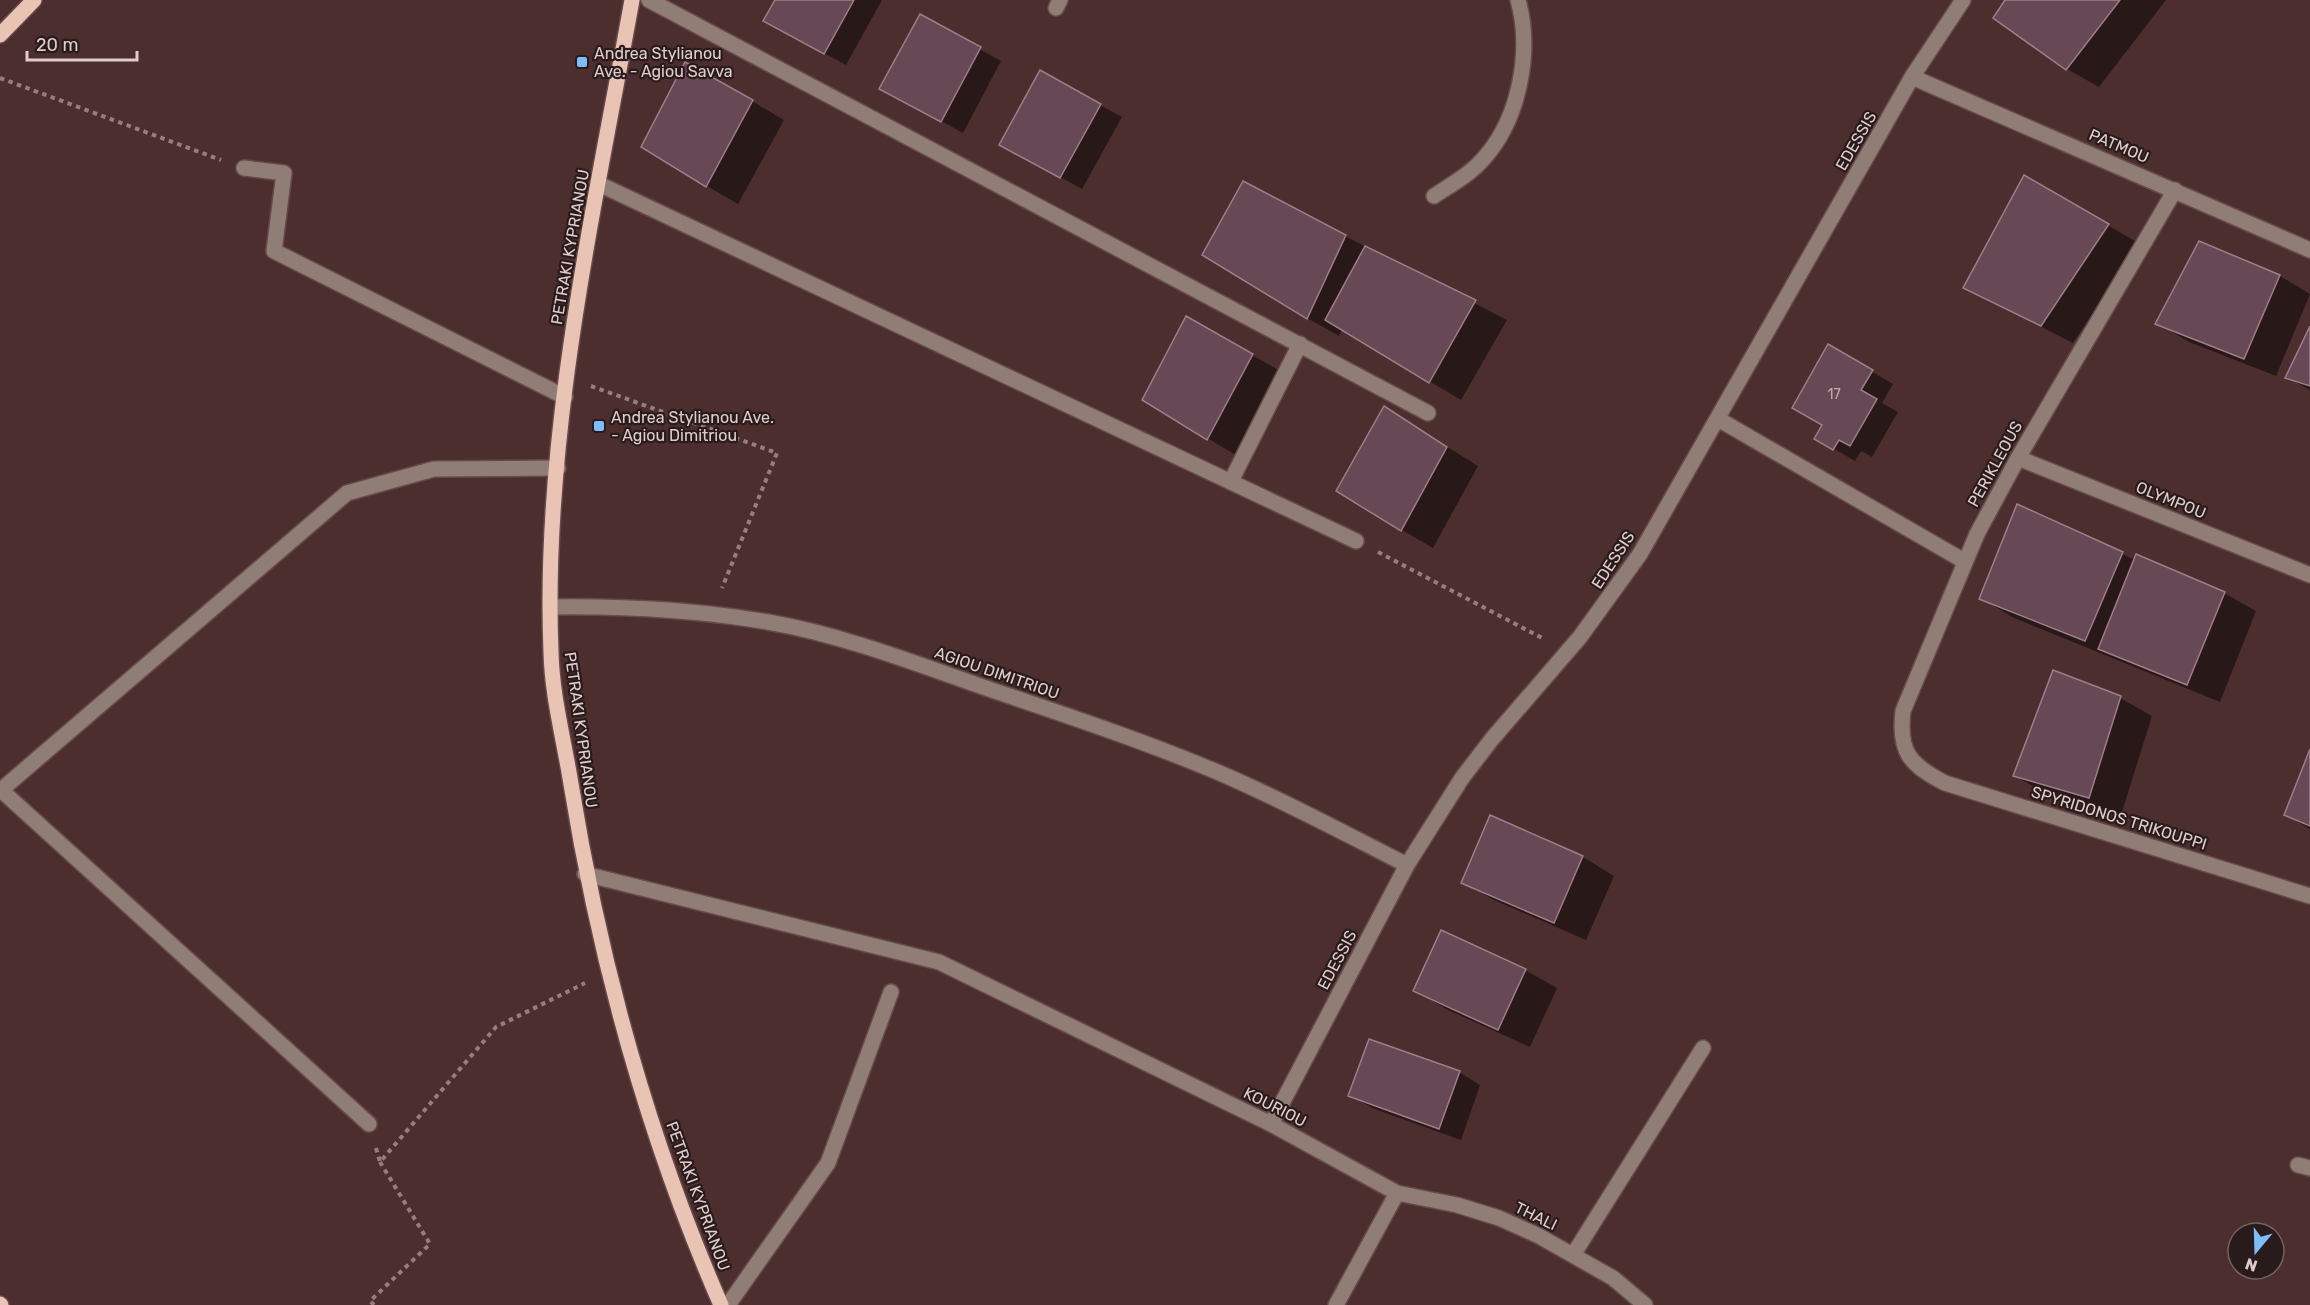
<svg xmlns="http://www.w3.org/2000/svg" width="2310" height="1305" viewBox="0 0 2310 1305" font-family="Rubik,sans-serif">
  <rect width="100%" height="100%" fill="#4c2e2e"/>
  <path fill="#0007" d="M776,0H882L846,65L786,33Z
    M2007,0H2166L2099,87L2067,69L1995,18Z
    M920,16L1001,61L963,133L903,100Z
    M752,101L784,120L738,204L707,186Z
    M1100,105L1122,117L1082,189L1022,156Z
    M2025,177L2140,244L2073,343L1965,288Z
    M1243,183L1507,320L1461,400L1342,329L1339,336L1307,318Z
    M2199,243L2280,276L2310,294L2276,376L2189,342L2157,323Z
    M1186,318L1284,373L1239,457L1144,400Z
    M2310,329V390L2287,377Z
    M1828,346L1893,384L1882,403L1898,412L1872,457L1861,451L1855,461L1816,438L1824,425Z
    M1385,408L1478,466L1433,548L1402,530Z
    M2018,506L2135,560L2224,593L2256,611L2220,702L2012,617L1981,598Z
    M2120,698L2152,716L2121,815L2047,794L2015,776Z
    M2310,753V829L2286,815Z
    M1491,817L1583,857L1614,876L1586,940L1494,900L1463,882Z
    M1525,970L1557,988L1530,1047L1446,1009L1415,990Z
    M1459,1072L1480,1085L1461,1140L1372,1108L1350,1095Z"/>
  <path fill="#674855" stroke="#9f7d8a" stroke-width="1.5" d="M775,0H854L824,54L763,21Z
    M2005,0H2120L2066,70L1993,18Z
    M920,14L981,47L941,122L879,89Z
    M685,62L753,100L706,187L641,147Z
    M1040,70L1101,104L1060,178L999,145Z
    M2024,175L2109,224L2041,326L1963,288Z
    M1243,181L1346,235L1307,319L1202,255Z
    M2199,241L2280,275L2244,359L2155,324Z
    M1365,246L1476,300L1429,383L1325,320Z
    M1186,316L1253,354L1207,440L1142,400Z
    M2310,326V386L2285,378Z
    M1828,344L1873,370L1861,390L1877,399L1850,446L1839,440L1833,450L1814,439L1822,425L1792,408Z
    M1384,406L1447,447L1401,531L1336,491Z
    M2017,504L2123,552L2085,641L1979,599Z
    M2136,554L2225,592L2187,685L2098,649Z
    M2053,670L2121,696L2089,798L2013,776Z
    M2310,749V826L2284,815Z
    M1490,815L1583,856L1554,923L1461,883Z
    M1441,930L1526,969L1498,1030L1413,991Z
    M1369,1039L1460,1071L1439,1129L1348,1096Z"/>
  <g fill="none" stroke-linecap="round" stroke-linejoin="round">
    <defs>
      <path id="minor" d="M649,0L1428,413
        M1056,8L1060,0
        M1912,77L2310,250
        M244,168L284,173L274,251L565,397
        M599,184L1356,541
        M2175,190L2018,458L1977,534L1903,711C1898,752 1910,765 1945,783L2310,896
        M1434,196C1452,184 1471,174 1485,157C1520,117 1532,50 1518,0
        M1718,419L1964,561
        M2018,458L2310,575
        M1231,481L1300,344
        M551,607C624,606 696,610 768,622C843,635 917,664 989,689C1065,715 1141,740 1215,771C1281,799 1344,833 1407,865
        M585,874L939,962L1271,1124L1397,1193L1457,1205L1499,1218L1539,1236L1613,1278L1645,1305
        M369,1124L1,790L347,493L434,469L558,468
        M1271,1124L1407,865L1462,778L1492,739L1580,637L1640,554L1912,77L1963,0
        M2298,1165L2310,1168
        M1573,1255L1703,1048
        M728,1305L828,1163L891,992
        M1336,1305L1397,1193"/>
      <path id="major" d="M632,0C594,211 542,437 551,652C552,696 564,740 571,784C600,963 648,1138 721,1305
        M0,35L34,0
        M0,1304L1,1305"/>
    </defs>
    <use href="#minor" stroke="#674a4a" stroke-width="18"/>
    <use href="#major" stroke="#674a4a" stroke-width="18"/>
    <path stroke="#977e7e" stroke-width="4" stroke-dasharray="4.5 4.5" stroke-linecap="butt" d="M0,78L221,160
      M591,386L777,453L722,588
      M1378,552L1544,639
      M376,1148L380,1162L496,1027L585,983
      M374,1305L370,1301L430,1244L380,1162"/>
    <use href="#minor" stroke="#907e76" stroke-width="15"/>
    <use href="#major" stroke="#e9c4b4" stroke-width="15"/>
  </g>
  <g fill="#7fbdfa" stroke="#291b1b" stroke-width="2">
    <rect x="576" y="56" width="12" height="12" rx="3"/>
    <rect x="593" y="420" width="12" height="12" rx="3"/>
  </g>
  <g text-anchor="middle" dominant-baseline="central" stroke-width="4.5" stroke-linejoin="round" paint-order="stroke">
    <g font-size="14" fill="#c2abae">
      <text x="1834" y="394">17</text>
    </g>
    <g font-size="16" fill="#e0cccc" stroke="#291b1b" text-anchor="start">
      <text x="594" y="53">Andrea Stylianou<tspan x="594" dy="18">Ave. - Agiou Savva</tspan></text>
      <text x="611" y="417">Andrea Stylianou Ave.<tspan x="611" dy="18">- Agiou Dimitriou</tspan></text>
    </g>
    <g font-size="16" fill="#e0cccc" stroke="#291b1b">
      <text transform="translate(1856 141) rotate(-60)">EDESSIS</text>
      <text transform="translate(2119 146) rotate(23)">PATMOU</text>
      <text transform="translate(570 247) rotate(-80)">PETRAKI KYPRIANOU</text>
      <text transform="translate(1995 464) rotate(-61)">PERIKLEOUS</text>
      <text transform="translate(2171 500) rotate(22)">OLYMPOU</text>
      <text transform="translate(1613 560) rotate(-57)">EDESSIS</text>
      <text transform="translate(997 673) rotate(19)">AGIOU DIMITRIOU</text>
      <text transform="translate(581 730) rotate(82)">PETRAKI KYPRIANOU</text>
      <text transform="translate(2119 818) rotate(17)">SPYRIDONOS TRIKOUPPI</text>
      <text transform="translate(1337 960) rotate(-62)">EDESSIS</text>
      <text transform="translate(1275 1107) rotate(27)">KOURIOU</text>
      <text transform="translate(698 1196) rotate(70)">PETRAKI KYPRIANOU</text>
      <text transform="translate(1536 1216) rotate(26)">THALI</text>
    </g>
  </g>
  <g transform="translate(2256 1251) rotate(199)"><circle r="28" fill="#291b1b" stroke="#726262" stroke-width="1.5"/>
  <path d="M0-4.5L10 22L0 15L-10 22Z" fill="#7fbdfa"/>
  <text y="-9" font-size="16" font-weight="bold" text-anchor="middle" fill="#e0cccc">N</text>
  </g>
  <path d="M27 51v9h110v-9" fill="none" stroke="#e0cccc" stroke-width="3"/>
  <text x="36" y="51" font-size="18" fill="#e0cccc" stroke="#291b1b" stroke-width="4.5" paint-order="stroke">20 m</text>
</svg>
